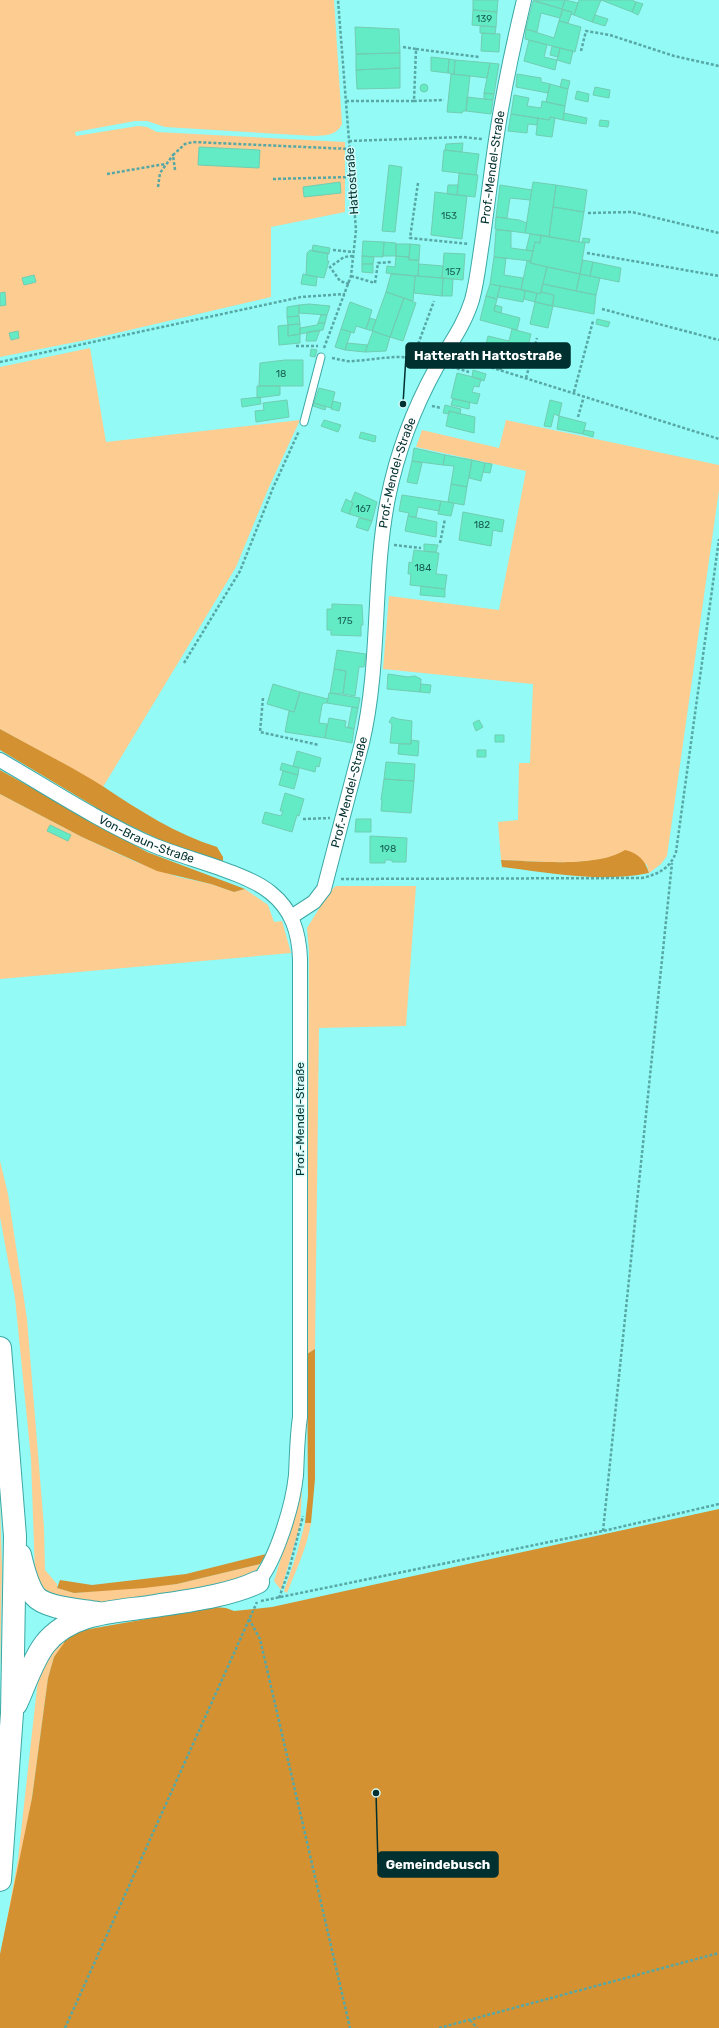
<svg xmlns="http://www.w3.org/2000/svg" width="719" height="2028" viewBox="0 0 719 2028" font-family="Rubik,sans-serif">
  <rect width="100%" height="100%" fill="#93faf6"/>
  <path fill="#fccc91" d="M0,0H334L342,124C336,136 326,135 314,136L165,127L147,121H135L75,132L76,136L138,126L147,127L157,132L345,142V212L271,227V297L91,339L0,357Z
    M90,348L106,442L300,420L269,487L236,567L103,787L0,729V367Z
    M506,420L719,465V490L667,856L661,864L649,873L647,865L625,851C597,868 534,861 501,860L498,822L518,820L519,763H530L533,684L383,669L389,596L499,610L526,471L416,447L422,430L499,448Z
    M0,794L82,837L136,862L178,877L211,884L234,892L245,889L268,905L274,922L282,921L291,953L0,979Z
    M336,886H416L406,1026L319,1028L315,1349L307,1354L309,951L307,928L330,891Z
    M0,1161L8,1194L27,1319L44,1527L45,1570L57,1584V1588L74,1593L177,1584L260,1564L254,1574L245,1579C190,1590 99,1613 46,1596L35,1573L31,1459L15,1298L0,1217Z
    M304,1452L300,1526L281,1590L274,1581L297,1506Z
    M0,1502L2,1569L0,1671Z
    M305,1523H311C307,1548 296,1570 287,1593L284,1591L297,1553Z
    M78,1632L54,1657L48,1678L29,1820L0,1959L18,1859L37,1688L39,1677L57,1639Z"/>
  <path fill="#d39132" d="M0,729C34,748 71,766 104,787C140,811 176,834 217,847L223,857V863L181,850L112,817L0,750Z
    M0,770L147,852L245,889L234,892L211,884L157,871L82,837L0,794Z
    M625,850C638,853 645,860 649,873C601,883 551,873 502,867L501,860C534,861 597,868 625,850Z
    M315,1349V1479L311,1523H305L308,1496L307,1354Z
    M719,1509V2028H0V1954L32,1798L48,1678L54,1657L64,1643L67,1633L214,1607L226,1608L234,1611L272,1607Z
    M266,1554L260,1564L177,1584L144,1588L74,1593L57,1588L60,1580L92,1585L186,1574Z"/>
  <path fill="#62ebc5" stroke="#72cdb1" d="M473,0H498L497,12L473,10Z
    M533,0H565L562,9Z
    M565,0L578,3L574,15L571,14L572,12L562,9Z
    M579,0H601L592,22L574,15Z
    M601,0H632L636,2L632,12Z
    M533,1L562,9L560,18L541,13L537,32L526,29Z
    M636,2L643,4L638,15L632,12Z
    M473,10L497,12L496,27L472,25Z
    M563,10L572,12L568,23L559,21Z
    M595,15L608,19L605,26L592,22Z
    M559,21L581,27L575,52L525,39L526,29L554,38Z
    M480,26L496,27L495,34L480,33Z
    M355,27L399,29L400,53L356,54Z
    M482,33L500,34L499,52L481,51Z
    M529,40L547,45L544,57L557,60L555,70L524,61Z
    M552,46L560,48L558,57L550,55Z
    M560,48L573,51L570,64L557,60Z
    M400,53V68L356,70V54Z
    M431,57L449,59L448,73L431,71Z
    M449,59L455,60L454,74L448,73Z
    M455,60L490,63L487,78L454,74Z
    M490,63L499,64L494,94L484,93Z
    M400,68V88L357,89L356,70Z
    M451,74L470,76L466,111H463L462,113L447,112Z
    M517,74L541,78V82L550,84L548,93L516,87Z
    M562,79L570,81L568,89L560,87Z
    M550,84L568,89L565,106L546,102Z
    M420 88a4 4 0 1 1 8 0a4 4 0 1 1-8 0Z
    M595,87L610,90L609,98L593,95Z
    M577,91L589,94L588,102L575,99Z
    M484,93L494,94L493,100L484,99Z
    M514,95L529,98L527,106L541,108L542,101L565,106L563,120L550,117L549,120L511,114Z
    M467,97L493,100L491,114L466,111Z
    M564,113L587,118L586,124L563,120Z
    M511,114L538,118L537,125L528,124L527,133L508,131Z
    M550,117L555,118L552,137L536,135L538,118L549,120Z
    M600,120L609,121L608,127L599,126Z
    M463,143L462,152L445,150L446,144Z
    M199,147L260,150L259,168L198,165Z
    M444,150L479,154L476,175L442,171Z
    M389,165L402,167L395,232L382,231Z
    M459,173L478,175L475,197L457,195Z
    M340,182L341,193L304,197L303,187Z
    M533,182L556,185L549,237L525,233Z
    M448,185H458L457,195L447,194Z
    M500,185L532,190L530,200L510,198L507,218L496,217Z
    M556,185L587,190L584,212L553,207Z
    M435,192L467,196L462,239L431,235Z
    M553,207L584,212L579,242L549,237Z
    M496,217L519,220L527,223L525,233L495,229Z
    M496,230L511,231V248L533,251L531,261L494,257Z
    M530,234L541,235L540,243L535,242L533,251L526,250Z
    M541,235L585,243L580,274L530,263L535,242L540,243Z
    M583,238L590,239L589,243L582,242Z
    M363,241L384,242L383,257L362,256Z
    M384,242L396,243V256H383Z
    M396,244H410L409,257L396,256Z
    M410,244L420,245L419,260H409Z
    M313,245L330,248L329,254L312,251Z
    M310,250L328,253L327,261H329L324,278L306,275L307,253Z
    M444,253L465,254L463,280L442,278Z
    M362,256L374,257L373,264H362Z
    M396,256L409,257V260H419L418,276L386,273L387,266L395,267Z
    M494,257L506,258L504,275L523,278L521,290L490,284Z
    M583,260L593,262L590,276L580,274Z
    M527,261H531L530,263L547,267L540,294L521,290Z
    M593,262L621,268L619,282L590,276Z
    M362,264H373V273L362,272Z
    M419,264L443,266L442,278L418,276Z
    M547,267L580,274L576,291L543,284Z
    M303,274L317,277L316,286L301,284Z
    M391,274L415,276L413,301L386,292Z
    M580,274L600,278L596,295L576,291Z
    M34,275L36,282L24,285L22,278Z
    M415,276L443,278L442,296L414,293Z
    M443,278L453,279L452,296H442Z
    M490,284L500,286L497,299L486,296Z
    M543,284L596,295L594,314L553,306L554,295L541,292Z
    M500,286L525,290L523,302L497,297Z
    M525,290L537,293L535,302L524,299Z
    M5,292L6,305L0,306V293Z
    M386,292L404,298L390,337L372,331Z
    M541,292L554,295L552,306L535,302L537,293L540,294Z
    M486,296L497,299L494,311L520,318L517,330L480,320Z
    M404,298L416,303L403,341L390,337Z
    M350,302L372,310L366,329L356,326L354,333L341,329Z
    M535,302L553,306L548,328L530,324Z
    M309,304L330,306L327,315L299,313V305Z
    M299,305V316L287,317V307Z
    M495,305L502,307L501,313L494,311Z
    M321,315H327L325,323H318Z
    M299,316L300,324L288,325L287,317Z
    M370,318L376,320L372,331L366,329Z
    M597,319L610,322L608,327L596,324Z
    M318,323H325L323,330L300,334V328L317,325Z
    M300,324V334L288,336V325Z
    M288,325V336L300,334V343L279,345L278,326Z
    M341,329L351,332L345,350L335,347Z
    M512,329L531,334L524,362L484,352L488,336L509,341Z
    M320,330L316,341H306L307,332Z
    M18,331L19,338L11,340L9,333Z
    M373,331L390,337L386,351L365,352Z
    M347,343L368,345L365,352L345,350Z
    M311,349L317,350L315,357L310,356Z
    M285,360H303V386H259L260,363Z
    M473,370L486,374L484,381L472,377Z
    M457,373L481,379L479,387L474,386L472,392L480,394L477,404L451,398Z
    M257,386H280V395L257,398Z
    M319,388L335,392L331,408L314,403Z
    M260,397L261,404L242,407L241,399Z
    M453,399L470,402L469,409L451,405Z
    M287,400L289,417L256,422L255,411L264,410L263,403Z
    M550,400L562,403L559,416L554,414L551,427L544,426Z
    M333,401L341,403L339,411L331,409Z
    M314,403L326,407L325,410L313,406Z
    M445,405L461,409L460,414L449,411V414L443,413Z
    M449,411L475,417L474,433L446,426Z
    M559,416L586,423L583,434L557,429Z
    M324,420L341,425L338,432L321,426Z
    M584,430L594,432L593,437L583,434Z
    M361,432L376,436L375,442L359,438Z
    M414,448L445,455L443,465L412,461Z
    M445,455L472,460L467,487L451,484L454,466L443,465Z
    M472,460L485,463L481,481L469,478Z
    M412,461L422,463L417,484L407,482Z
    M485,463L492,464L490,473L483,472Z
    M451,484L467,487L464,505L448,502Z
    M355,492L377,502L372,521L349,514L353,503L351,502Z
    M402,495L441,501L439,511L418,507L416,517L408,516L409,513L399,511Z
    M346,499L353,503L349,514L341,511Z
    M441,501L454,503L451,516L438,514Z
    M463,512L504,520L502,532L493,530L491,546L459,540Z
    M408,516L437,522L436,537L405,531Z
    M359,518L372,521L368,531L356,527Z
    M424,544L438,545L436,552L424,551Z
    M414,550L439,553L436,574L447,575L445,589L410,585L411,574H408L409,562L412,563Z
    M421,586L445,589V597L420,595Z
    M332,604L362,605L363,625H361V636L331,635V630H327V609H332Z
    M337,650L366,654L364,667H359L355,696L343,694L346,671L334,669Z
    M334,669L346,671L343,694L330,693Z
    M388,674L408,677L415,676L421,679L420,692L387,689Z
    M273,684L300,692L294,712L267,704Z
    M421,684L431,685L430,693L420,692Z
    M300,692L328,699L327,703H324L322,705L319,723L327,724L325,738L285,732L289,711L294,712Z
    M329,693L360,698L358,708L327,703Z
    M352,707L358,708L354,729L348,727Z
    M392,717L398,719L412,721L411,744L390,743L392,724L389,722Z
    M329,718L346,721L345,727L354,729L352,743L325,738Z
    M479,720L483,727L476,731L473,723Z
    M495,735H504V742H495Z
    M411,740L419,741L418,756L398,754L399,744H411Z
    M477,750H486V757H477Z
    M297,751L321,758L319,767L316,766L315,772L293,766Z
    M386,762L415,764L414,781L384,779Z
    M282,763L299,768L298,775L280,770Z
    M283,771L298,775L294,789L279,785Z
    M384,779L414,781L411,813L381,811L382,800H381Z
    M285,793L304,799L299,816L297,815L292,832L262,823L265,812L281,816L283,811H280Z
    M356,819H371V832H355Z
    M50,825L71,835L68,841L47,831Z
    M370,836L407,838L406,862H392V860H385V863H370Z"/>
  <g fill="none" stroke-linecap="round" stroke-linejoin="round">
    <defs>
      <path id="lane" d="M304,422L321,357"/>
      <g id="street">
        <path id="s1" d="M0,760C50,789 100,822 153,845C186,859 246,872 271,893C292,910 299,932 300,959V1417C297,1437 297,1456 296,1475C293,1505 277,1558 258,1582"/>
        <path id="s2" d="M291,917L314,902L324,889L362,743C381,663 372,579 388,498C397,453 414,408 436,368C449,345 464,326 472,300C477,282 479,262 482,243C487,209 491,174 496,140C503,93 513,46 524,0"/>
      </g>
      <path id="highway" d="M0,1348L15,1536L12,1713L0,1880
        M20,1555C23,1568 27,1585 35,1596C46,1609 82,1610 98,1613
        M16,1704C25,1685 32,1661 45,1644C71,1611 117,1612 155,1606C187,1601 229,1596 258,1582"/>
    </defs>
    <use href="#lane" stroke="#3ca8a4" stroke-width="9"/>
    <use href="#street" stroke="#3ca8a4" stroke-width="16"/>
    <use href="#highway" stroke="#3ca8a4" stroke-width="24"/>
    <path stroke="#57a8a5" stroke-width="2.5" stroke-dasharray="3 2" stroke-linecap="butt" d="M403,47L416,49L414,101L444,100
      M416,49L479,57
      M581,51L586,31L610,35L674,56L719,66
      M346,101H414
      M349,141L463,137L482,139
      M175,170L173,155L185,144L193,142L350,149
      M107,174L165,164
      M273,179L352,177
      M418,183L410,238L469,244
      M158,187L160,173L173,155
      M588,213L632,212L719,233
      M333,250L354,252
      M587,253L719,276
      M351,276L375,283L378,263L392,262
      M349,284L340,281L330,267L344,257L353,256
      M602,309L719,340
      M296,346H318
      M324,348L351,276L356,230L338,0
      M458,357L719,439
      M332,358C339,359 346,362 353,361C377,360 403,352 425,362
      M413,358L434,301
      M0,362L301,297L345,294
      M452,367L469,372
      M500,370L504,360
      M526,378L537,338
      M574,392L593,321
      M432,406L441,408
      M578,417L584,396
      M440,543L445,519
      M394,545L421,548
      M184,663L240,571L273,488L299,431
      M263,698L260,732L319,745
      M303,819L330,818
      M341,879L642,878C658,874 670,869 676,852L719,539
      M603,1531L672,863
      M279,1598L289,1570L303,1516
      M261,1601L603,1531L719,1504
      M249,1619L260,1639L350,2028
      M470,2020L477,2028
      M65,2028L257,1602
      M439,2028L719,1953"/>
    <use href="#lane" stroke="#fff" stroke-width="7"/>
    <use href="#street" stroke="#fff" stroke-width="14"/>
    <use href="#highway" stroke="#fff" stroke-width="22"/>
  </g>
  <g text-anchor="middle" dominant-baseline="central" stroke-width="3" stroke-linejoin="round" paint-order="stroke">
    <g font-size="10" fill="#185f54">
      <text x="484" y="19">139</text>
      <text x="449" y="216">153</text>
      <text x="453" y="272">157</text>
      <text x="281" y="374">18</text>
      <text x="363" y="509">167</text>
      <text x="482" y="525">182</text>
      <text x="423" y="568">184</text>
      <text x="345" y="621">175</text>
      <text x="388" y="849">198</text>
    </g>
    <g font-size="12" fill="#00302f" stroke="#d6fcf9">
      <text stroke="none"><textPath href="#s2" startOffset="792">Prof.-Mendel-Straße</textPath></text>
      <text transform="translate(352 181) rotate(-94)">Hattostraße</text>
      <text stroke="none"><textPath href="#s2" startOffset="468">Prof.-Mendel-Straße</textPath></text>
      <text stroke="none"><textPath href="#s2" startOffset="144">Prof.-Mendel-Straße</textPath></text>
      <text stroke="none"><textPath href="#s1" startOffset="167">Von-Braun-Straße</textPath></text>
      <text transform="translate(300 1119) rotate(-90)">Prof.-Mendel-Straße</text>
    </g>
  </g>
  <path fill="none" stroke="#00302f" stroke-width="1.5" d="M403 404L406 356M376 1793L378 1864"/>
  <g fill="#00302f" stroke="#d6fcf9" stroke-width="1.5">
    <circle cx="403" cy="404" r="4"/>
    <circle cx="376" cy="1793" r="4"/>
  </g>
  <g fill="#00302f" stroke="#00302f" stroke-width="1.5">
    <rect x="406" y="343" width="164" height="25" rx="4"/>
    <rect x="378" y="1852" width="120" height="25" rx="4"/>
  </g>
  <g font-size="13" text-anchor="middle" font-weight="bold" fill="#fff">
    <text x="488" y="360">Hatterath Hattostraße</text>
    <text x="438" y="1869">Gemeindebusch</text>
  </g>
</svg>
